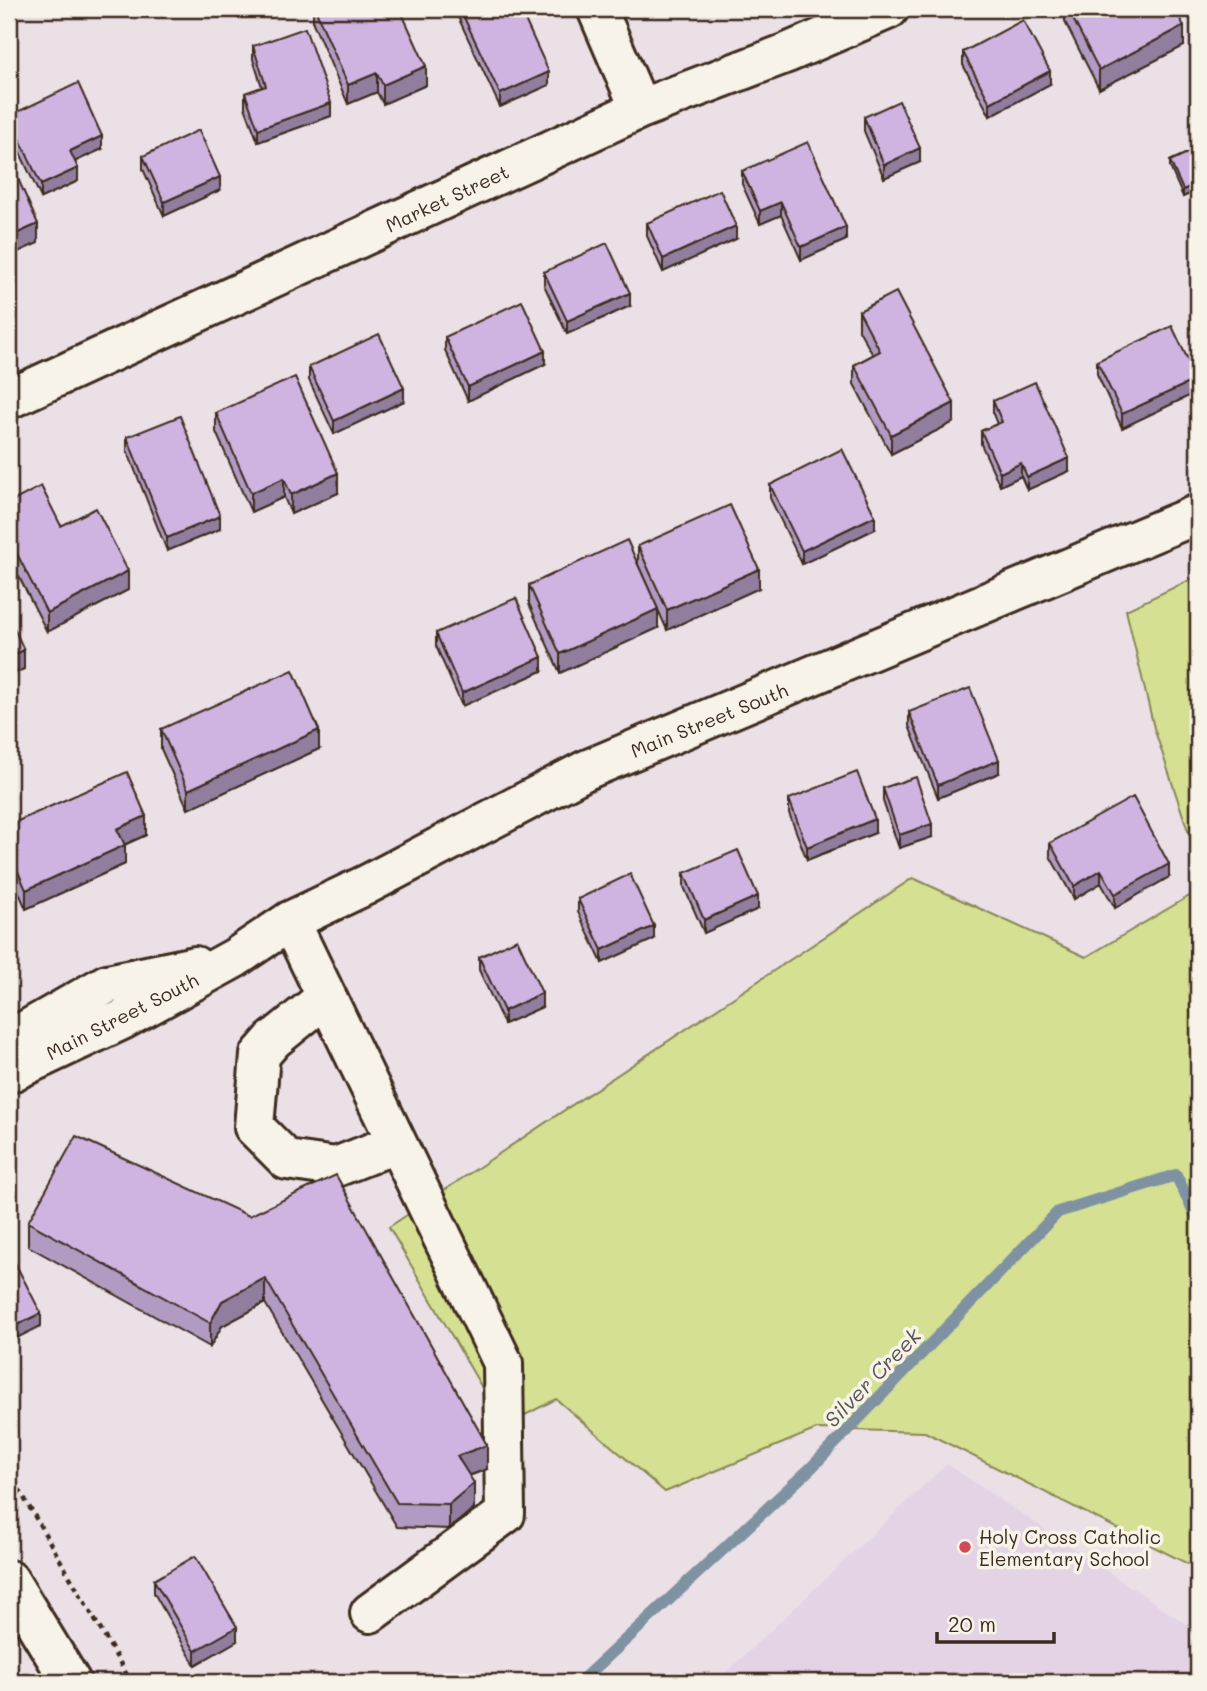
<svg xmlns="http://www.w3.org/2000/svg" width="1207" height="1691" viewBox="0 0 1207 1691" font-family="Mali,sans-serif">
  <rect width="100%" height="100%" fill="#ebe0e6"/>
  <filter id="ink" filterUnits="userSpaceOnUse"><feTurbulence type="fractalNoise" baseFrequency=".0143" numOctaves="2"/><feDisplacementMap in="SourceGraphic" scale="14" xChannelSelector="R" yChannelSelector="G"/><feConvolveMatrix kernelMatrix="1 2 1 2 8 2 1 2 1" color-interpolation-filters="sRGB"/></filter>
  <g filter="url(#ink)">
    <path fill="#e3d3e5" d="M947,1464L1198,1632V1682H716Z"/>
    <path fill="#d5e093" stroke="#888558" stroke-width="2" d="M1198,576V861L1154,728L1126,610Z
      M913,878L1086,957L1198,891V1569L925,1432L817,1429L665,1492L556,1399L504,1426L389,1227Z"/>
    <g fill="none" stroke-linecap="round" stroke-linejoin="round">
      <path stroke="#7f92a1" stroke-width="12" d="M580,1682L812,1467L1058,1212L1176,1175L1198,1220"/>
      <defs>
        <path id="minor" d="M597,9L640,109
          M9,399L640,109L787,53L889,9
          M290,921L503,1363L505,1514L370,1613
          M326,997L273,1040L260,1055L254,1127L287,1160L336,1167L397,1143"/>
        <path id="major" d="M9,1040L107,984L195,966
          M9,1073L124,1019L235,958L290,921L366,885L586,770L1198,514
          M9,1580L71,1682"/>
      </defs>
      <use href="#minor" stroke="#3b2a1e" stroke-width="44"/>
      <use href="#major" stroke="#3b2a1e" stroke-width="44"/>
      <path stroke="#3b2a1e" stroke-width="4.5" stroke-dasharray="5 5" stroke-linecap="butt" d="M9,1472L131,1682"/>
      <use href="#minor" stroke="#f7f3e8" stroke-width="38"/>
      <use href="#major" stroke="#f7f3e8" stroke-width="38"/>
    </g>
    <path fill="#b29bc2" stroke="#3b2a1e" stroke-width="2" d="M313,9H400L426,85L383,104L377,92L348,104L313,23Z
      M458,9H520L549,85L500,107L458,17Z
      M1065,9H1175L1184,46L1099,89L1065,22Z
      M253,46L331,116L258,142L245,107V93L262,87L253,59Z
      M963,52L1050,84L990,116L963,65Z
      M9,116L102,149L75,161L78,181L41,198L9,129Z
      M864,117L920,162L884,178L864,131Z
      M1198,148V190L1183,197L1170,167V161Z
      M143,156L220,190L164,216L143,169Z
      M742,171L846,240L801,260L781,215L760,224L742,184Z
      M647,223L736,239L663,272L647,236Z
      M544,272L630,306L567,334L544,285Z
      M859,311L954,422L891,454L854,384V365L873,355L859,330Z
      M1198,326V356L1192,343V330Z
      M445,337L545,364L468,401L445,350Z
      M1097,361L1197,392L1122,428L1097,374Z
      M309,367L404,401L334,434L309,380Z
      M993,401L1069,471L1027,490L1021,476L1000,486L981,444V431L997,424L993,414Z
      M216,413L338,493L291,514L284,497L251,512L216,432Z
      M127,437L220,529L167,551L127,450Z
      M770,485L875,529L802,564L770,498Z
      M9,503L61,526L128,590L47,632L9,557Z
      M638,546L759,588L667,630L638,565Z
      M529,585L658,628L560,673L529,604Z
      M436,633L542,671L462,706L436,646Z
      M909,712L999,773L938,798L909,726Z
      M161,729L319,749L188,809L161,749Z
      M883,788L932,837L899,848L883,801Z
      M789,799L875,833L807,860L789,813Z
      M9,825L146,835L124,845L125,864L26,909L9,870Z
      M1050,843L1169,877L1115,908L1101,883L1074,899L1050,856Z
      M684,873L758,909L704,933L684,887Z
      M578,899L654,939L602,963L578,912Z
      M479,957L542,1007L504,1024L479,970Z
      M249,1216L487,1469L469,1476L474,1508L449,1529L397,1527L265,1303L222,1326L210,1347L28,1246V1222Z
      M154,1580L237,1641L195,1665L154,1593Z"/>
    <path fill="#917e9e" stroke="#3b2a1e" stroke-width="2" d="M1184,26V46L1099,89V70Z
      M426,66V85L383,104V85Z
      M1050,71V84L990,116V103Z
      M549,72V85L500,107V94Z
      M377,73V92L348,104V85Z
      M331,103V116L258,142V129Z
      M102,136V149L70,164V151Z
      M920,148V162L884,178V165Z
      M78,168V181L41,198V185Z
      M220,177V190L164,216V202Z
      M1198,183V190L1183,197V190Z
      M781,202V215L760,224V211Z
      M38,224V243L9,256V237Z
      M736,226V239L663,272V259Z
      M846,227V240L801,260V247Z
      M630,293V306L567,334V321Z
      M545,351V364L468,401V387Z
      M1197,379V392L1122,428V414Z
      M404,388V401L334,434V421Z
      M954,403V422L891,454V435Z
      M1069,458V471L1027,490V477Z
      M1021,463V476L1000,486V473Z
      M338,473V493L291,514V495Z
      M284,478V497L251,512V493Z
      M220,516V529L167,551V538Z
      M875,516V529L802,564V551Z
      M759,569V588L667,630V610Z
      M128,571V590L47,632V613Z
      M658,609V628L560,673V654Z
      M24,650V669L9,676V657Z
      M542,657V671L462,706V693Z
      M319,730V749L188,809V790Z
      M999,760V773L938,798V785Z
      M146,816V835L117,848V829Z
      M875,819V833L807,860V847Z
      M932,824V837L899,848V835Z
      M125,845V864L26,909V890Z
      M1169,864V877L1115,908V894Z
      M1101,870V883L1074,899V886Z
      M758,896V909L704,933V920Z
      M654,926V939L602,963V950Z
      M542,993V1007L504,1024V1011Z
      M265,1278V1303L222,1326L210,1347V1323L222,1301Z
      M41,1313V1326L9,1342V1329Z
      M487,1445V1469L457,1480V1456Z
      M474,1483V1508L449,1529V1504Z
      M237,1627V1641L195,1665V1651Z"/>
    <path fill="#cfb4e2" stroke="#3b2a1e" stroke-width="2" d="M315,9H400L426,66L383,85L377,73L348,85Z
      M460,9H520L549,72L500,94Z
      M1068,9H1175L1184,26L1099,70Z
      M1023,20L1050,71L990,103L963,52Z
      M305,28L331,103L258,129L245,93L266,86L253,46Z
      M78,83L102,136L70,151L78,168L41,185L9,116Z
      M899,101L920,148L884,165L864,117Z
      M199,130L220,177L164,202L143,156Z
      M808,142L846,227L801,247L781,202L760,211L742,171Z
      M1198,148V183L1183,190L1170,161Z
      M12,165L38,224L9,237V166Z
      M720,190L736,226L663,259L647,223Z
      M607,243L630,293L567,321L544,272Z
      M896,292L954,403L891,435L854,365L880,351L859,311Z
      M522,301L545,351L468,387L445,337Z
      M1172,326L1197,379L1122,414L1097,361Z
      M1198,326V343L1192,330Z
      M379,334L404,388L334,421L309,367Z
      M295,377L338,473L291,495L284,478L251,493L216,413Z
      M1035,382L1069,458L1027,477L1021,463L1000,473L981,431L1002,422L993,401Z
      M180,416L220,516L167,538L127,437Z
      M842,449L875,516L802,551L770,485Z
      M41,486L61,526L96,508L128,571L47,613L9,538V503Z
      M730,505L759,569L667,610L638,546Z
      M627,540L658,609L560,654L529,585Z
      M516,598L542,657L462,693L436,633Z
      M9,617L24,650L9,657Z
      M293,670L319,730L188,790L161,729Z
      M970,688L999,760L938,785L909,712Z
      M127,772L146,816L117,829L125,845L26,890L9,851V825Z
      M857,772L875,819L807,847L789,799Z
      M916,777L932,824L899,835L883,788Z
      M1133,797L1169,864L1115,894L1101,870L1074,886L1050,843Z
      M738,850L758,896L704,920L684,873Z
      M630,874L654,926L602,950L578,899Z
      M517,939L542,993L504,1011L479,957Z
      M76,1136L249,1216L336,1175L487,1445L457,1456L474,1483L449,1504L397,1503L265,1278L222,1301L210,1323L28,1222Z
      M14,1261L41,1313L9,1329V1264Z
      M195,1556L237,1627L195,1651L154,1580Z"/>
  </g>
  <circle fill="#d1495b" stroke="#f7f3e8" stroke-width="2.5" cx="965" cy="1547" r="7"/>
  <g text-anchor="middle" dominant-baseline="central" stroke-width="7" stroke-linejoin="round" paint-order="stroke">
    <g font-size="19" fill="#3b2a1e" stroke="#f7f3e8">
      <text transform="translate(447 198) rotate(-25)">Market Street</text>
      <text transform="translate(709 720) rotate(-22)">Main Street South</text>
      <text transform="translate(122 1016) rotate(-27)">Main Street South</text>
    </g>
    <g font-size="19" fill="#3b2a1e" stroke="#f7f3e8" text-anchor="start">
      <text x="979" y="1536">Holy Cross Catholic<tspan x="979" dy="22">Elementary School</tspan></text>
    </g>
    <g font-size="21" font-style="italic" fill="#575554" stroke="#f7f3e8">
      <text transform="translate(872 1377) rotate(-46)">Silver Creek</text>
    </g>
  </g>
  <rect width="1207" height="1691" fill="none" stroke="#f7f3e8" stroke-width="35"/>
  <rect x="18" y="18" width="1172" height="1656" fill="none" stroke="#3b2a1e" stroke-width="2.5" filter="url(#ink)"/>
  <path d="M937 1632v10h117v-10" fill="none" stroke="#3b2a1e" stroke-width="3.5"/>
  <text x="948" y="1632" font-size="21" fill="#3b2a1e" stroke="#f7f3e8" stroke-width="5" paint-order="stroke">20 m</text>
</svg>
